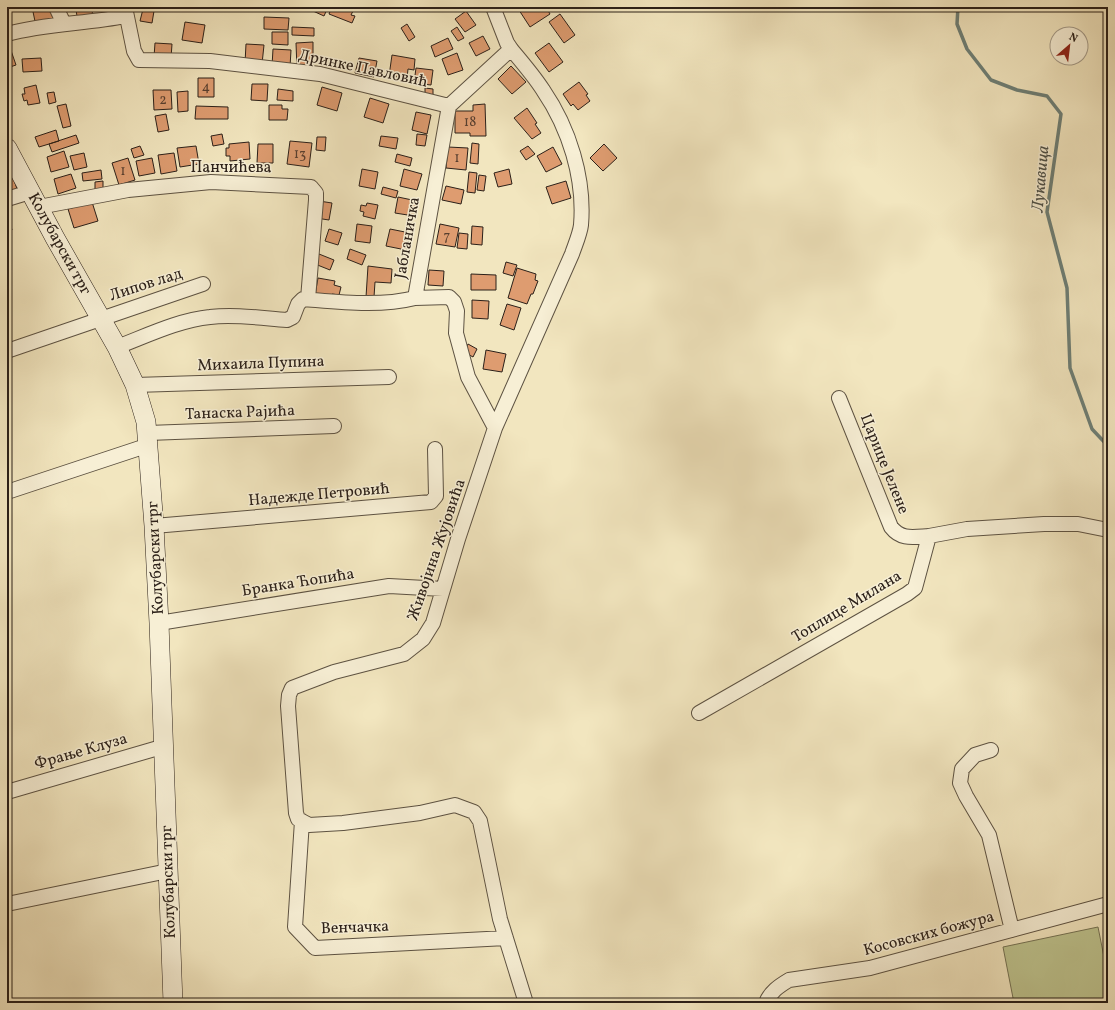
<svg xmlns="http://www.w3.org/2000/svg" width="1115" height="1010" viewBox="0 0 1115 1010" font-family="Vollkorn,serif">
  <rect width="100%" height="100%" fill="#f2e6bf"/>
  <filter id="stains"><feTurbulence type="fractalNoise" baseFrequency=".005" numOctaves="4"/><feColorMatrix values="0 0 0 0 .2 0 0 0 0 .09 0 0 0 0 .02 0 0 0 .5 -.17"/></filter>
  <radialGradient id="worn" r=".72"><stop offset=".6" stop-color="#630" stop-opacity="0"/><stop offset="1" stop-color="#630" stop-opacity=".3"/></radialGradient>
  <path fill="#bec48f" stroke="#747254" d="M1098,927L1108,977V1003H1014L1003,947Z"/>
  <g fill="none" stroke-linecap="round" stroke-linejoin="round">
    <path stroke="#6e7f76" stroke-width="3.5" d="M958,7L957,24L967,49L991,80L1017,90L1047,96L1061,114L1047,212L1067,288L1070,368L1092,429L1108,446"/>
  </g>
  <path fill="#de9c70" stroke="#2b2019" d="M32,7H52L56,22L36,26Z
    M109,7H117L118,12L110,13Z
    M315,7H328L324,16L313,11Z
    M332,7H355L351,15L355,16L352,23L329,14Z
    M517,7H546L550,14L530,27Z
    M92,8L93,21L78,22L76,10Z
    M143,9L154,11L152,23L140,21Z
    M466,11L476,25L465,32L455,19Z
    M560,14L575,35L564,43L549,22Z
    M264,17L289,18L288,30L264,29Z
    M185,22L205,25L202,43L182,40Z
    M407,24L415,37L409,41L401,28Z
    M292,27L314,28V36L292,35Z
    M457,27L464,38L458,41L451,31Z
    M272,32H288V45L272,44Z
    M483,36L490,49L476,56L469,43Z
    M448,38L453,49L435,57L431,46Z
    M7,39L16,65L7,68Z
    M313,42V69H297L296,43Z
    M155,43L172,44L171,58L154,57Z
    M549,43L563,62L549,72L535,53Z
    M246,44L264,45L262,64L245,63Z
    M273,49L291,50L290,67L272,66Z
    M457,53L463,70L448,75L442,59Z
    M392,55L415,59L414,70L408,69L407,78L389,76Z
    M41,58L42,71L23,72L22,59Z
    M359,58L377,61L374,77L355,73Z
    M511,66L526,82L512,94L498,79Z
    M416,68L433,70L431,85L414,83Z
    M198,78H214V97H198Z
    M579,82L588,94L586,95L590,101L578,110L573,104L571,106L563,94Z
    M252,84H268L267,101L251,100Z
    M36,85L40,103L28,105L27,100L24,101L22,94H25L24,88Z
    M322,87L342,93L337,111L317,105Z
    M425,88L433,89V96L425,95Z
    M278,89L293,91V101L277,100Z
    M153,90H171L172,109L154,110Z
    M188,91V111L178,112L177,92Z
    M54,92L56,102L49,104L47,93Z
    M370,98L389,104L383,123L364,117Z
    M66,104L71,126L63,128L57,106Z
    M485,104L486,136H470V133H455V111H473V105Z
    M269,105H282V109H288L287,120H269Z
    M196,106L228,107V119H195Z
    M527,108L537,123L535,124L541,133L532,139L514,118Z
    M416,112L431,115L427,134L412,130Z
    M166,114L169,130L158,132L155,116Z
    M56,130L59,141L39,147L35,137Z
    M222,134L224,144L213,146L211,136Z
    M417,134L427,135L425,146L416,145Z
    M76,135L79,143L52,152L49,144Z
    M381,136L398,138L396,149L379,146Z
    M317,137H326L325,151L316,150Z
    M290,141L312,143L309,167L287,164Z
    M249,142L250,159L230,161V156H226V148H229V144Z
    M472,143L479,144L478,164L470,163Z
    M258,144H273V163H257Z
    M604,144L617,158L603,171L590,158Z
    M140,146L144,155L134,158L131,149Z
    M196,146L199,164L180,167L177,148Z
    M528,146L535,154L526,160L520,151Z
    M448,147L468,148L466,170L446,168Z
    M553,147L562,164L546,172L537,156Z
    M64,151L69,167L51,172L47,157Z
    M84,153L87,167L74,170L70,156Z
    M174,153L177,171L161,174L158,155Z
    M397,154L412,158L410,166L395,162Z
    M128,158L135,180L119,185L112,163Z
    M152,158L155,173L139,176L136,161Z
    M362,169L378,172L375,189L359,186Z
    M404,169L422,174L417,190L400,186Z
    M509,169L512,184L498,187L494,173Z
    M101,170L102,179L83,181L82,173Z
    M469,172L477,173L475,193L467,192Z
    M71,174L76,188L58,194L54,179Z
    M479,175L486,176L484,191L477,190Z
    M13,177L17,189L7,192V179Z
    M103,181V191H95V182Z
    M566,181L571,198L552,204L546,187Z
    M446,186L464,190L461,204L442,200Z
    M383,187L398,191L396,198L381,194Z
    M398,197L417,201L414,216L395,213Z
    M319,201L332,203L329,220L316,218Z
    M92,202L98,221L74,228L68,209Z
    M367,203L378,205L375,219L363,216L364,212L360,211L361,205L366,206Z
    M7,213L12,230L7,231Z
    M357,224L372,226L370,243L355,241Z
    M440,224L459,228L455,247L436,244Z
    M472,226L483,227L482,245L471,244Z
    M329,229L342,233L338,245L325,241Z
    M390,229L410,233L406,250L386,246Z
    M459,233L468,234L467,249L457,248Z
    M350,249L366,255L362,265L347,259Z
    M319,254L334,260L330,270L315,264Z
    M506,262L517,265L513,276L503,273Z
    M368,266L392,269L391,283L375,282L374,297H366Z
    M517,268L536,274L535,280L538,281L533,294H531L527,304L508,298Z
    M429,270L444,271L443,286L428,285Z
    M471,274L496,275V290H471Z
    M318,278L335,281L334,285L341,287L339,295L332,294V298L315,295Z
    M472,300L489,301L488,319L472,318Z
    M507,304L521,308L514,330L500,325Z
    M468,344L477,349L473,357L464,352Z
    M486,350L506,354L502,372L483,369Z"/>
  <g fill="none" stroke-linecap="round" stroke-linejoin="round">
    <defs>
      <path id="street" d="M56,7L64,24
        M125,7L134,51L139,60L210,61L320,74L449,106L511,49L507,43L493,7
        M7,34C46,23 86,24 126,16
        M511,49C522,62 534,76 543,90C569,128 585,178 581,225C580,234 575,245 572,254L495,428L458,539L433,623L423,639L404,654L334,672L292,688L289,695L288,706L296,813L298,819L309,825L343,823L420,813L455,805L474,812L480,821L500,919L526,1003
        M449,106L415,298L449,297L454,302L457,311L456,333L468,377L495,428
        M7,199L30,192
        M39,207L128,190L211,182L311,187L316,193V200L308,299
        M117,347C146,336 179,320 210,317C235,314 261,318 287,320L293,317L298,304L303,299C340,302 379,307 415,298
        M7,351L203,284
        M135,385L389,377
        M839,398L891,527C901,540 913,537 929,536
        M148,433L334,426
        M7,492L149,445
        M154,526L431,502L436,496L435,449
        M159,623L389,586L443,589
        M699,713L907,594L915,588L929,536L967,529L1044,524H1078L1108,530
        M991,750L975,755L962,769L960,783L966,796L989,835L1012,930
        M7,792L165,746
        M302,821L295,927L315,948L506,938
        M7,904L168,871
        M766,1003C770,992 779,986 789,980L870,968L1108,904"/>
      <path id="secondary" d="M7,148L55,238L117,347L135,385L146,422L154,526L159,623L173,1003"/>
    </defs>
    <use href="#street" stroke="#5d5242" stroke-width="16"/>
    <use href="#secondary" stroke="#2b2019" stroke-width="20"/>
    <use href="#street" stroke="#f7efd5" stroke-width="14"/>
    <use href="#secondary" stroke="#f7efd5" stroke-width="19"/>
  </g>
  <g text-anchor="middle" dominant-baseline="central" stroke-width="3" stroke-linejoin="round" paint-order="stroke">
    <g font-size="14" fill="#583f2f">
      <text x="206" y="87">4</text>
      <text x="163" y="100">2</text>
      <text x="470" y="122">18</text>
      <text x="300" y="154">13</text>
      <text x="457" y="158">1</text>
      <text x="123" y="171">1</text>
      <text x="447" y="236">7</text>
    </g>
    <g font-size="16" fill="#2b2019" stroke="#f7efd5">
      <text transform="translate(363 69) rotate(12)">Дринке Павловић</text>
      <text x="231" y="168">Панчићева</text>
      <text transform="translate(408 238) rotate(-80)">Јабланичка</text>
      <text transform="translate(59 244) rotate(61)">Колубарски трг</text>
      <text transform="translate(146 285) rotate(-18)">Липов лад</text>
      <text transform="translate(261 364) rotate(-2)">Михаила Пупина</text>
      <text transform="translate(240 413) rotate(-2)">Танаска Рајића</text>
      <text transform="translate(884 464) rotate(68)">Царице Јелене</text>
      <text transform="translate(319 495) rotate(-5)">Надежде Петровић</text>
      <text transform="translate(437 550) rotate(-71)">Живојина Жујовића</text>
      <text transform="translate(156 558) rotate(-93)">Колубарски трг</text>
      <text transform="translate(298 583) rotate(-9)">Бранка Ћопића</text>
      <text transform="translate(847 607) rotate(-31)">Топлице Милана</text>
      <text transform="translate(81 752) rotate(-16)">Фрање Клуза</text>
      <text transform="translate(169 882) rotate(-92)">Колубарски трг</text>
      <text transform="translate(355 928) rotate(-2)">Венчачка</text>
      <text transform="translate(929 934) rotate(-15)">Косовских божура</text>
    </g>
    <g font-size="17" font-style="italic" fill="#4d5048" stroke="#f7efd5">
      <text transform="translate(1041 179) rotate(-85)">Лукавица</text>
    </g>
  </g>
  <rect width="1115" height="1010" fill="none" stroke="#f2e6bf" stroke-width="24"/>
  <rect x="8" y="8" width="1099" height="994" fill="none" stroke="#2b2019" stroke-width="2"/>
  <rect x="12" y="12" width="1091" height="986" fill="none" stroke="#2b2019"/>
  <g transform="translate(1069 46) rotate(28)"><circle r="19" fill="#f7efd5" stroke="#a59c8a"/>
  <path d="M0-3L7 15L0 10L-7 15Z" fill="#8f2418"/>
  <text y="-6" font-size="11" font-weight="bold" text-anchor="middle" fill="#2b2019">N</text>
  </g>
  <rect width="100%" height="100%" filter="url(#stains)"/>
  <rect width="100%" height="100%" fill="url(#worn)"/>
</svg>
